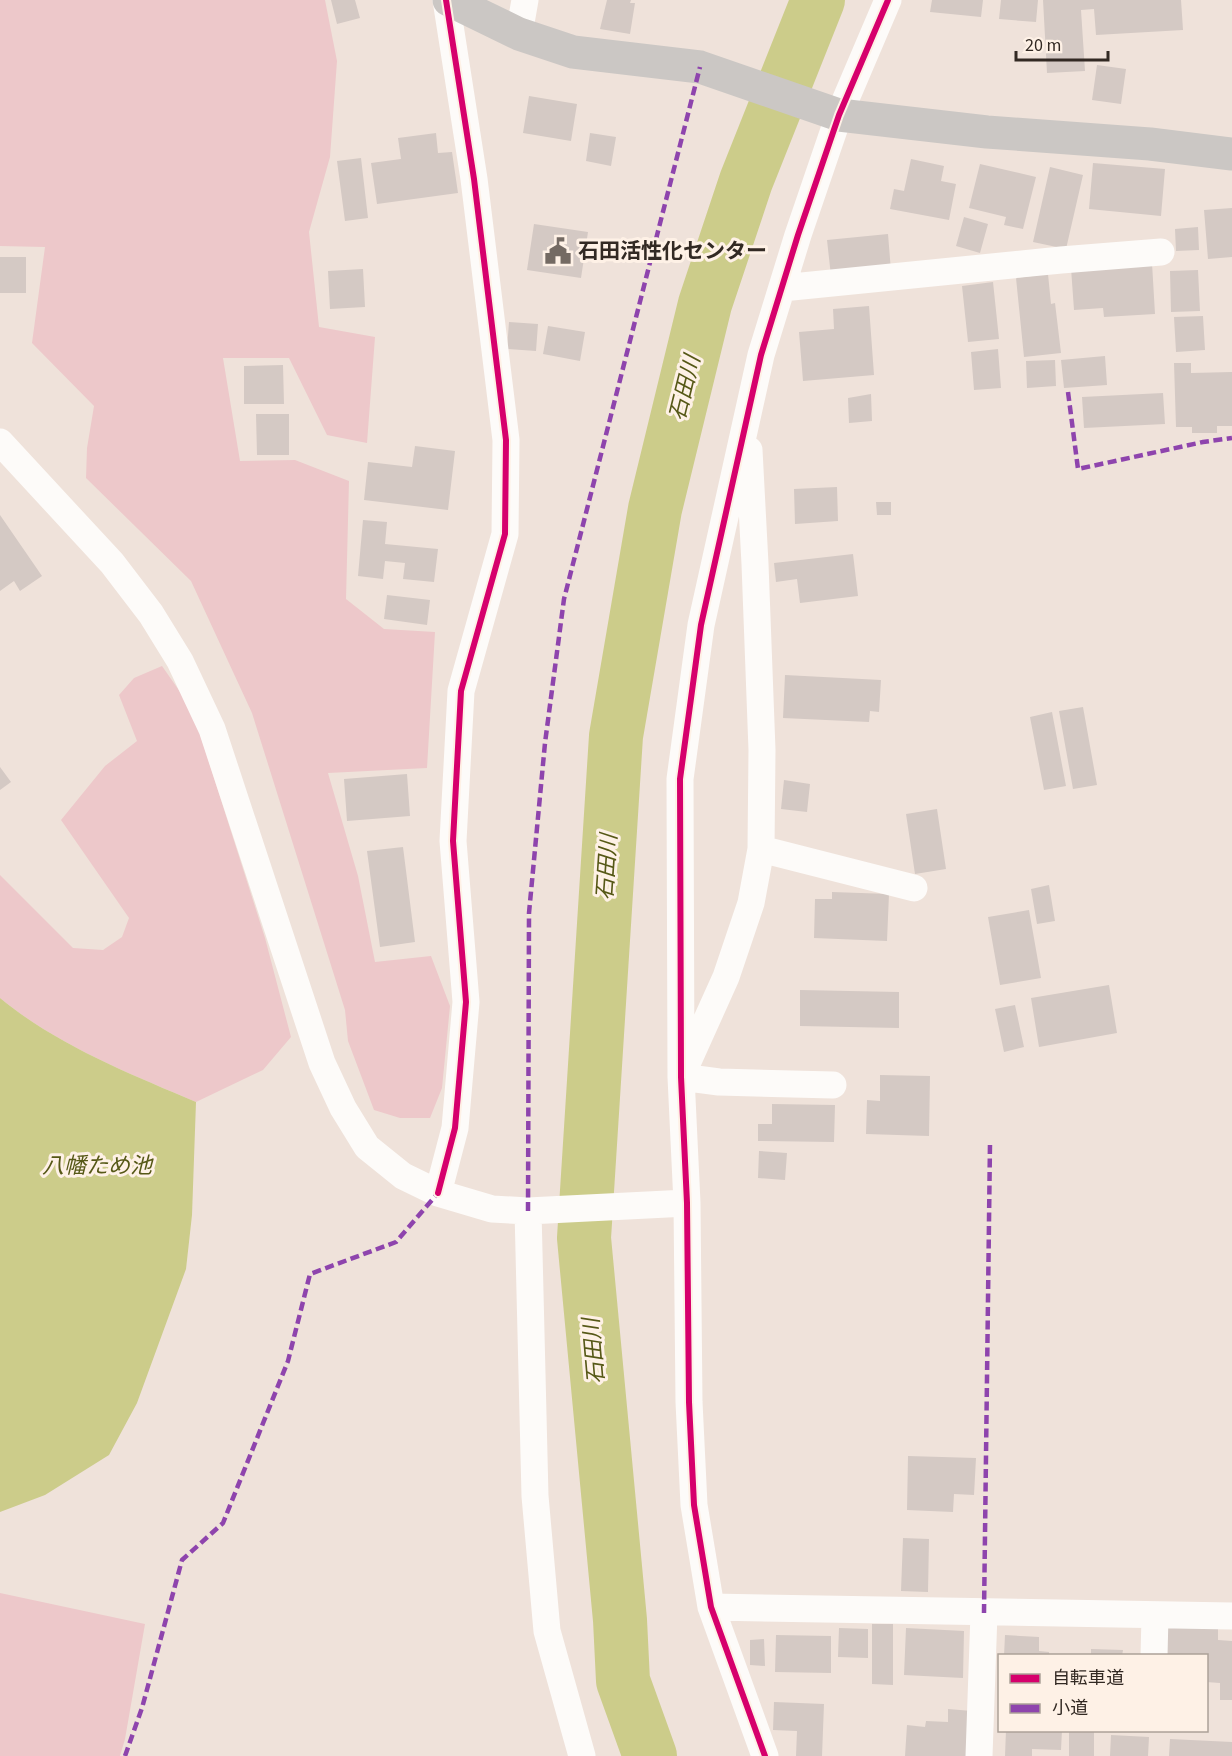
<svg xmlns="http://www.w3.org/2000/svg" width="1232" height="1756" viewBox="0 0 1232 1756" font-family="'Source Sans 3','Noto Sans JP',sans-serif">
  <rect width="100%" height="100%" fill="#efe2da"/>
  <path fill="#edc8ca" d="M0,0H325L337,61L330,157L309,232L319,327L375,337L367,443L327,435L289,358H223L240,461L295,460L349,481L346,599L384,629L435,632L427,768L328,773L358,876L375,962L431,956L450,1006L442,1088L430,1118H400L374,1110L348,1041L345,1010L252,713L191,581L86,478L87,448L94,406L32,343L45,247L0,246Z
    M162,666L192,709L265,938L291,1037L263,1070L196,1102C128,1073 57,1045 0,998V875L73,948L103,950L122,937L129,918L61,820L105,766L137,741L119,695L134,678Z
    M0,1593L145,1624L125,1739L120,1756H0Z"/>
  <path fill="#cccc8a" d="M0,998C57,1045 128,1073 196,1102L192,1215L186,1269L137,1403L109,1455L45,1495L0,1512Z"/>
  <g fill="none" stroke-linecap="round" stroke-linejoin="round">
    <path stroke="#cccc8a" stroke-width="54" d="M650,1756L623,1681L620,1620L584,1238L616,736L655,509L705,304L746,181L818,0"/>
  </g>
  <path fill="#d4c9c4" d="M331,0H355L360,18L337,24Z
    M607,0H631L630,3H635L630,34L600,29Z
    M932,0H983L981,17L930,12Z
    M1001,0H1038L1036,22L999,19Z
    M1043,0H1181L1183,30L1096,35L1094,9L1081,10L1085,71L1047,73Z
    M1097,65L1126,69L1121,104L1092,100Z
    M529,96L577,104L571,141L523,133Z
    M436,133L438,153L452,152L458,193L377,204L371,163L401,159L398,138Z
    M590,133L616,137L611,166L586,161Z
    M361,158L368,218L345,221L337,161Z
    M911,159L944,166L941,181L956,184L949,220L890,209L894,189L904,191Z
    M1093,163L1165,169L1161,216L1089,209Z
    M980,164L1036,177L1023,229L1004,225L1006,217L969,208Z
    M1050,167L1083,175L1066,249L1033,242Z
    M1232,208V257L1208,259L1204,210Z
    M964,217L988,224L980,253L956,246Z
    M534,224L588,232L581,278L527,270Z
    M1198,227L1199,250L1176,251L1175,229Z
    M888,234L891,271L831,276L827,240Z
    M0,257H26V293H0Z
    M1152,263L1155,314L1104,317L1103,308L1074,310L1071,268Z
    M363,269L365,307L330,309L328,271Z
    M1198,270L1200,311L1171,312L1170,271Z
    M1048,274L1051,304L1055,303L1061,353L1024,357L1016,278Z
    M993,282L999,339L968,342L962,286Z
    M869,306L874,375L803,381L799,332L834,329L833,309Z
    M1203,316L1205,350L1176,352L1174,317Z
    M509,322L538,324L536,351L507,349Z
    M548,326L585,332L580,361L543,354Z
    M998,349L1001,388L974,390L971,352Z
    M1105,356L1107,385L1064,388L1061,360Z
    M1055,360L1056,386L1027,388L1026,361Z
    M1174,363H1191V373L1232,372V426H1217V433H1192V427H1176Z
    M283,365L284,404H244V366Z
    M1163,393L1165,424L1084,428L1082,397Z
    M871,394L872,421L849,423L848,398Z
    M256,414H289V455H257Z
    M415,446L455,451L448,510L364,500L368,462L412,467Z
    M837,487L838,521L795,524L794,489Z
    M876,502H891V515H877Z
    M0,515L42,576L20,591L14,581L0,591Z
    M363,520L387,522L385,544L438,549L434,582L403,579L405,563L385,561L383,579L358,576Z
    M853,554L858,596L800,603L797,579L776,582L774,563Z
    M387,595L430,600L427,625L384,619Z
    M785,675L881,680L879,712L870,711L869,722L783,718Z
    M1083,707L1097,785L1073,789L1059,711Z
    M1052,712L1066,786L1044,790L1030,717Z
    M0,767L11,782L0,790Z
    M407,774L410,816L347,821L344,779Z
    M784,780L810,784L807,812L781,809Z
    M937,809L946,869L915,874L906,814Z
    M403,847L415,942L380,947L367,851Z
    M1049,885L1055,921L1037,924L1031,889Z
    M832,892L889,894L887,941L814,938L815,899H832Z
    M1029,910L1041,978L1000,985L988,917Z
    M1109,985L1117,1033L1039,1047L1031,998Z
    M800,990L899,992V1028L800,1026Z
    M1015,1005L1024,1047L1004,1052L995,1009Z
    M880,1075L930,1076L929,1136L866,1134L867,1100L880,1101Z
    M772,1104L835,1105L834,1142L758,1141V1124H772Z
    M759,1151L787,1153L785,1180L758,1178Z
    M908,1456L976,1458L974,1495L954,1494L953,1512L907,1510Z
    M903,1538L929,1539L928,1592L901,1591Z
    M872,1624H893V1685L872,1684Z
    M1163,1627L1218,1628V1640L1232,1641V1700H1220V1683L1206,1682V1656H1163Z
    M839,1628L868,1629V1658L838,1657Z
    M906,1628L964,1631L963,1678L904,1675Z
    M776,1635L831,1636V1673L775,1672Z
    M1005,1635L1039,1637V1651L1049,1652V1656H1004Z
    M764,1639L765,1666L750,1665V1640Z
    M1091,1649L1123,1650L1122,1656H1091Z
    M774,1702L824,1704L822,1756H796L797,1731L773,1730Z
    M948,1709L972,1711L969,1756H905L907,1725L925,1727L926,1721L948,1722Z
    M1006,1730H1062L1061,1750L1032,1749V1756H1005Z
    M1069,1730H1094V1756H1069Z
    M1111,1735L1149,1737L1148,1756H1110Z
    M1170,1739L1232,1742V1756H1169Z"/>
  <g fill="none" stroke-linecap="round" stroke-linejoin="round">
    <path stroke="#fdfbf9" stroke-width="27" d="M519,34L525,0
      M782,288L1061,260L1161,252
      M0,442L112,563L151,614L180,661L212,729L322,1063L343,1108L367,1147L403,1176L438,1193L492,1209L528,1211L687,1203
      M749,450L755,564L762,750L761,849L751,903L726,977L681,1077L719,1082L833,1085
      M761,849L914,888
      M438,1193L455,1128L466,1002L453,841L461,691L505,534L506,440L474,179L446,0
      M528,1211L535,1496L547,1631L582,1756
      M711,1607L1232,1616
      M1154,1656L1155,1616
      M765,1756L711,1607L694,1505L689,1402L687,1203L681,1077L680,779L701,625L761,355L798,235L839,115L888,0
      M979,1756L984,1613"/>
    <path stroke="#cbc7c4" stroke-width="33" d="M449,0L519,34L573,52L700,67L839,115L987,132L1150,144L1232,154"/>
    <path stroke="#8e44ad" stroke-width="4.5" stroke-dasharray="9 4.5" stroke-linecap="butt" d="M1068,392L1078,469L1203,442L1232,438
      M528,1211L529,913L545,743L564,599L700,67
      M984,1613L990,1143
      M125,1756L142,1708L182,1560L223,1523L288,1361L310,1274L396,1242L438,1193"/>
    <defs>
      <path id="cycleway" d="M438,1193L455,1128L466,1002L453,841L461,691L505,534L506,440L474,179L446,0
        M765,1756L711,1607L694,1505L689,1402L687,1203L681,1077L680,779L701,625L761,355L798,235L839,115L888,0"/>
    </defs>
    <use href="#cycleway" stroke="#fef1e6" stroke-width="10"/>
    <use href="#cycleway" stroke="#d6006c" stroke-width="6"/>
  </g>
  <defs>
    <symbol id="civic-bare" viewBox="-9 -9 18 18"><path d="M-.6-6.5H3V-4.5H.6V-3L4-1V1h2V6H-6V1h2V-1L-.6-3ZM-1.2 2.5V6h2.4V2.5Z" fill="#746a63" stroke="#fef1e6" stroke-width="2.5" paint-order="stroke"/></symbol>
  </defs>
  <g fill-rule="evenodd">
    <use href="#civic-bare" x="539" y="232" width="38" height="38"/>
  </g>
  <g text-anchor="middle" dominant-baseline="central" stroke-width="6" stroke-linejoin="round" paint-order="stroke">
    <g font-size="21" font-weight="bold" fill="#322923" stroke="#fef1e6" text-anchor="start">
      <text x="578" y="251">石田活性化センター</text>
    </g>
    <g font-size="22" font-style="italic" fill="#565816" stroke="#fef1e6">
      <text transform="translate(685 388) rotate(-76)">石田川</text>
      <text transform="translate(607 867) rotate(-86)">石田川</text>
      <text x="97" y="1166">八幡ため池</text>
      <text transform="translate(594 1351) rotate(-95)">石田川</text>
    </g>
  </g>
  <rect x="998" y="1654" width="210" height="78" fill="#fef1e6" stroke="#aca198" stroke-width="1.5"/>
  <rect x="1010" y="1674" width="30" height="9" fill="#d6006c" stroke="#aca198" stroke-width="1.5"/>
  <text x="1052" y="1684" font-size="18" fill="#322923">自転車道</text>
  <rect x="1010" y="1704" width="30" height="9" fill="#8e44ad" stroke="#aca198" stroke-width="1.5"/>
  <text x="1052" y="1714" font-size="18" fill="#322923">小道</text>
  <path d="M1016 51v9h92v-9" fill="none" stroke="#322923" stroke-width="3"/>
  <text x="1025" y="51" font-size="18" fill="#322923" stroke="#fef1e6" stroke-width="4.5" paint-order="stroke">20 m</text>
</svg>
